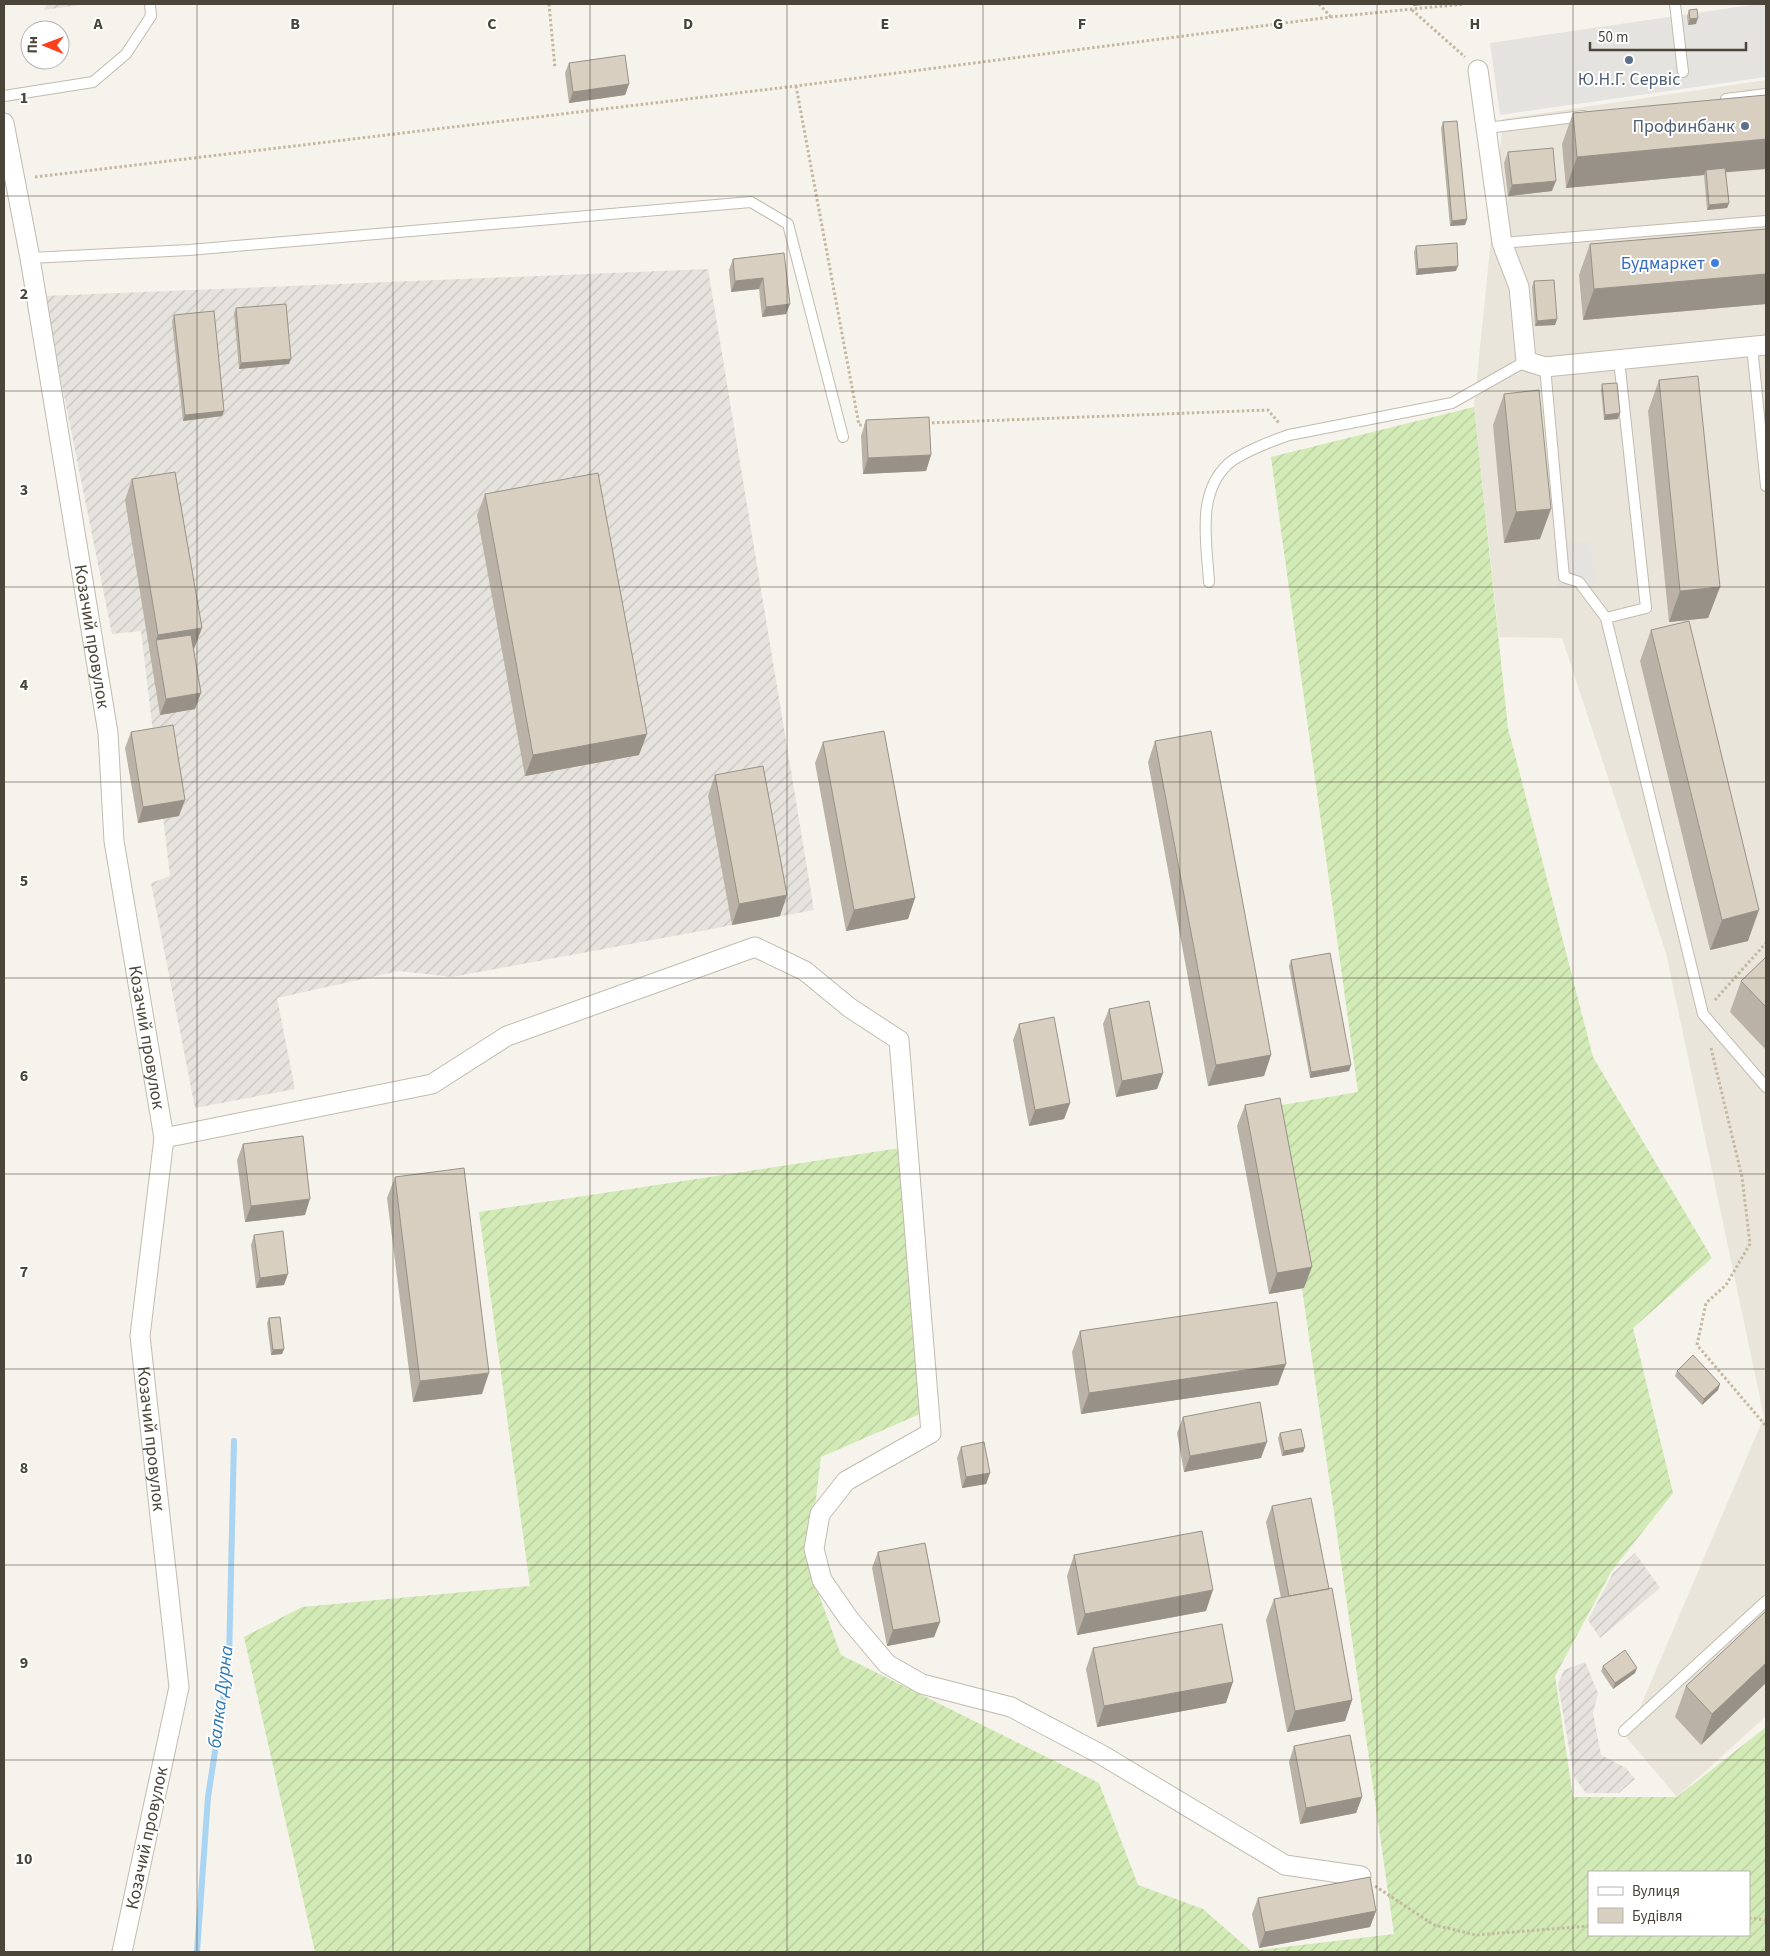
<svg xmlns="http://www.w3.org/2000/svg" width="1770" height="1956" viewBox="0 0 1770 1956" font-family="'Source Sans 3',sans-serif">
  <defs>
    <pattern id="industrial-furrows" width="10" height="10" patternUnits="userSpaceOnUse" patternTransform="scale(1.25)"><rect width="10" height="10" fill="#e6e2dd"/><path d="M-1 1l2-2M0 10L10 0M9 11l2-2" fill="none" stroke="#c7c3be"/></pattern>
    <pattern id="garden-furrows" width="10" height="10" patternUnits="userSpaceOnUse" patternTransform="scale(1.25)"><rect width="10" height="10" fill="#d2eab5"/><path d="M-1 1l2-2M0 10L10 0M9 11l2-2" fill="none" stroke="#b6ca9c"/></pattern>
  </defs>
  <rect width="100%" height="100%" fill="#f6f3ec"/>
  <path fill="#eae5da" d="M1766,80V1716L1677,1797L1627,1738L1764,1417L1666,953L1562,638L1499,637L1474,407L1503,119Z"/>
  <path fill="url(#industrial-furrows)" d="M47,4H86L44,10Z
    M708,269L814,910L452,977L399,971L277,998L295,1089L195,1108L151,883L170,876L141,631L112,634L44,296Z
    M1635,1553L1660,1588L1600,1638L1588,1620L1613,1573Z
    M1585,1662L1598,1693L1593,1713L1601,1755L1626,1768L1635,1779L1619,1793H1586L1574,1777L1558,1684L1564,1670Z"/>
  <path fill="url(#garden-furrows)" fill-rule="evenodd" d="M1474,407L1508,728L1593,1057L1712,1258L1633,1328L1673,1493L1611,1572L1555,1676L1573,1797H1677L1766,1727V1952H315L244,1637L302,1607L530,1586L479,1212L900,1148L920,1414L821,1457L808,1565L841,1655L1099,1783L1138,1885L1203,1909L1251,1951L1394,1934L1276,1106L1358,1092L1271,457ZM1589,1872H1749V1935H1589Z"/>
  <path fill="#e5e3e0" d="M1758,4H1766V77L1500,115L1490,43Z
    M1590,541L1595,585L1558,589L1553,545Z"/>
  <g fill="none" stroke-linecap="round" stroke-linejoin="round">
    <path stroke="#a9d4f2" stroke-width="6" d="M197,1952L208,1797L229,1660L234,1441"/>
    <defs>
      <path id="lane" d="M1675,4L1683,72
        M4,96L93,82L126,54L151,16L150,4
        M1726,99L1766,94
        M1487,128L1583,116
        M1502,243L1766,221
        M30,258L189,250L751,202L788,224L843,437
        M1752,346L1766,486
        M1619,360L1646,608L1606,618L1703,1014L1766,1087
        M1545,367L1564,577L1579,582L1606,618
        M1209,582C1207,544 1196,495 1227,465C1238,454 1274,440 1289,435L1452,403L1526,361
        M1624,1731L1766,1601"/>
      <g id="street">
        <path d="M1478,70L1502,243L1519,287L1526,361L1545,367L1766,345"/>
        <path id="s1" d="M4,123L30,258L108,733L114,841L164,1138L140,1336L179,1687L122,1952"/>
        <path d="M164,1138L432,1084L507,1036L755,947L805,971L850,1008L899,1040L931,1433L846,1481L820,1514L814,1549L822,1580L849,1619L887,1664L922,1684L1011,1707L1102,1755L1285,1865L1361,1876"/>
      </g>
    </defs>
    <use href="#lane" stroke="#c2bbae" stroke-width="12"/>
    <use href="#street" stroke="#c2bbae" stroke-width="21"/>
    <path stroke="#c4b79f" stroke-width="3" stroke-dasharray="2.5 2.5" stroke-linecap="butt" d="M549,4L555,68
      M1319,4L1331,17
      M1412,10L1465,57
      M796,86L859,425H868
      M35,177L796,86L1331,17L1464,4
      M927,423L1268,410L1279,423
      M1715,1000L1766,943
      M1711,1048L1742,1177L1750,1244L1726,1285L1706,1303L1697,1345L1766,1426
      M1375,1886L1434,1925L1476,1935L1589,1926
      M1749,1918L1766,1920"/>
    <use href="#lane" stroke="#fff" stroke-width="10"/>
    <use href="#street" stroke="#fff" stroke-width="19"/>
  </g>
  <path fill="#bab2a6" d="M1689,10L1696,24L1688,25L1687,16Z
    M569,63L629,84L625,95L569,103L565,73Z
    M1573,113L1726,173L1729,203L1727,208L1707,210L1704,175L1566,188L1562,144Z
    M1443,122L1467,219L1465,225L1450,226L1441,128Z
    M1508,152L1552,191L1508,196L1504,163Z
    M1766,229V304L1583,320L1579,275L1590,244Z
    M1416,246L1456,271L1416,275L1414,252Z
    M784,253L786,314L762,317L759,289L731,292L729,270L733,259Z
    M1534,281L1557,319L1555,325L1535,326L1532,287Z
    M236,308L289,364L239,369L234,313Z
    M174,315L224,411L222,416L183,421L172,321Z
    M1659,380L1720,587L1708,618L1669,622L1648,411Z
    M1602,384L1618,419L1604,420L1601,390Z
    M1504,394L1540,539L1504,543L1493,425Z
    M866,420L931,455L926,471L863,474L861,436Z
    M132,479L194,649L195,709L160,715L125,500Z
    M485,494L639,755L525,776L477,515Z
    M1651,630L1748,941L1710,950L1640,661Z
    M131,732L179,816L138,823L125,748Z
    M1155,741L1271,1055L1264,1076L1208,1086L1148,762Z
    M823,742L915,898L908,919L846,931L815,763Z
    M715,775L780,916L732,925L708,796Z
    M1766,957V1050L1730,1012L1741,981Z
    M1291,960L1351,1065L1349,1071L1310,1078L1289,966Z
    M1109,1009L1163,1073L1157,1089L1116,1097L1103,1024Z
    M1019,1024L1070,1103L1064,1119L1029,1126L1013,1040Z
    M1245,1105L1304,1288L1269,1294L1237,1126Z
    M243,1144L305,1215L245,1222L237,1160Z
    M395,1177L482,1394L413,1402L387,1198Z
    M254,1235L284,1285L256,1288L251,1245Z
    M269,1318L284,1349L282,1354L271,1355L267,1323Z
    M1080,1331L1278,1385L1081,1414L1072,1352Z
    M1677,1371L1720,1384L1718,1390L1702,1405L1675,1376Z
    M1183,1417L1261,1458L1184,1472L1177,1433Z
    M1280,1433L1305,1447L1303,1452L1282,1456L1278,1438Z
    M961,1447L990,1473L986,1484L962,1488L957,1458Z
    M1272,1506L1329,1589L1352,1700L1345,1721L1287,1732L1266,1620L1274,1599L1281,1598L1266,1522Z
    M878,1552L940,1622L934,1637L887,1646L872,1568Z
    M1074,1555L1206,1611L1077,1635L1067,1576Z
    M1766,1611L1701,1745L1675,1717L1686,1686Z
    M1093,1648L1226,1703L1097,1727L1086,1669Z
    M1603,1666L1635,1673L1613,1689L1601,1671Z
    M1294,1746L1362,1797L1356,1813L1300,1824L1289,1762Z
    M1258,1898L1376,1911L1370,1927L1259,1948L1252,1914Z"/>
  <path fill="#979187" d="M1414,4H1433L1413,6Z
    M1698,18L1696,24L1688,25L1690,19Z
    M629,84L625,95L569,103L573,92Z
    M1766,139V169L1706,174V170L1704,175L1566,188L1577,157Z
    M1556,181L1552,191L1508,196L1512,185Z
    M1729,203L1727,208L1707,210L1709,205Z
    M1467,219L1465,225L1450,226L1452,221Z
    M1458,266L1456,271L1416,275L1418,269Z
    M1766,274V304L1583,320L1594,289Z
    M763,278L759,289L731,292L735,281Z
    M790,304L786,314L762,317L766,307Z
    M1557,319L1555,325L1535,326L1537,321Z
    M291,359L289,364L239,369L241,363Z
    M224,411L222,416L183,421L185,415Z
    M1620,413L1618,419L1604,420L1605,415Z
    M931,455L926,471L863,474L868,458Z
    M1551,509L1540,539L1504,543L1516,512Z
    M1720,587L1708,618L1669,622L1680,591Z
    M202,628L194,649L159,655L156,640L158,635Z
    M201,693L195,709L160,715L166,699Z
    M647,734L639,755L525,776L533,755Z
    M185,800L179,816L138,823L143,807Z
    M787,895L780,916L732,925L739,904Z
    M915,898L908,919L846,931L854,910Z
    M1759,910L1748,941L1710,950L1722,920Z
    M1271,1055L1264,1076L1208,1086L1216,1065Z
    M1351,1065L1349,1071L1310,1078L1311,1072Z
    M1163,1073L1157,1089L1116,1097L1122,1081Z
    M1070,1103L1064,1119L1029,1126L1035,1110Z
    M310,1199L305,1215L245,1222L251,1206Z
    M1312,1267L1304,1288L1269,1294L1277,1273Z
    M288,1274L284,1285L256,1288L260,1278Z
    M284,1349L282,1354L271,1355L273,1350Z
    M1286,1364L1278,1385L1081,1414L1089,1393Z
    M489,1373L482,1394L413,1402L420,1381Z
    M1720,1384L1718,1390L1702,1405L1704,1399Z
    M1267,1442L1261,1458L1184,1472L1190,1456Z
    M1305,1447L1303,1452L1282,1456L1284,1451Z
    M990,1473L986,1484L962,1488L966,1477Z
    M1213,1590L1206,1611L1077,1635L1085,1614Z
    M940,1622L934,1637L887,1646L893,1630Z
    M1766,1663V1683L1701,1745L1712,1714Z
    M1637,1668L1635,1673L1613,1689L1615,1683Z
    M1233,1682L1226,1703L1097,1727L1104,1706Z
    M1352,1700L1345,1721L1287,1732L1295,1711Z
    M1362,1797L1356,1813L1300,1824L1306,1808Z
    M1376,1911L1370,1927L1259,1948L1265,1932Z"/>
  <path fill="#d8cfc1" stroke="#979187" d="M1697,9L1698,18L1690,19L1689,10Z
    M625,55L629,84L573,92L569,63Z
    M1766,95V139L1577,157L1573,113Z
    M1457,121L1467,219L1452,221L1443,122Z
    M1553,148L1556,181L1512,185L1508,152Z
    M1725,168L1729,203L1709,205L1706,170Z
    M1766,229V274L1594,289L1590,244Z
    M1457,243L1458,266L1418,269L1416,246Z
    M784,253L790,304L766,307L763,278L735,281L733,259Z
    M1554,280L1557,319L1537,321L1534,281Z
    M286,304L291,359L241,363L236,308Z
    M214,311L224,411L185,415L174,315Z
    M1698,376L1720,587L1680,591L1659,380Z
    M1617,383L1620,413L1605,415L1602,384Z
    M1539,390L1551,509L1516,512L1504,394Z
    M929,417L931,455L868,458L866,420Z
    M175,472L202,628L158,635L132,479Z
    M598,473L647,734L533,755L485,494Z
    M1689,621L1759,910L1722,920L1651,630Z
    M191,635L201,693L166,699L156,640Z
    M173,725L185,800L143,807L131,732Z
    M884,731L915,898L854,910L823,742Z
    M1211,731L1271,1055L1216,1065L1155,741Z
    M763,766L787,895L739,904L715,775Z
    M1330,953L1351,1065L1311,1072L1291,960Z
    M1766,957V1007L1741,981Z
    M1149,1001L1163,1073L1122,1081L1109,1009Z
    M1054,1017L1070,1103L1035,1110L1019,1024Z
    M1280,1098L1312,1267L1277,1273L1245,1105Z
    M303,1136L310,1199L251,1206L243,1144Z
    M464,1168L489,1373L420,1381L395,1177Z
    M283,1231L288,1274L260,1278L254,1235Z
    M1277,1302L1286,1364L1089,1393L1080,1331Z
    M280,1317L284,1349L273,1350L269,1318Z
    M1693,1355L1720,1384L1704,1399L1677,1371Z
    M1260,1402L1267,1442L1190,1456L1183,1417Z
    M1301,1429L1305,1447L1284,1451L1280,1433Z
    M984,1442L990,1473L966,1477L961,1447Z
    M1311,1498L1329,1589L1289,1596L1272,1506Z
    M1202,1531L1213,1590L1085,1614L1074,1555Z
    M925,1543L940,1622L893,1630L878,1552Z
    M1332,1588L1352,1700L1295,1711L1274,1599Z
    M1766,1611V1663L1712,1714L1686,1686Z
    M1222,1624L1233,1682L1104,1706L1093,1648Z
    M1625,1650L1637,1668L1615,1683L1603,1666Z
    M1350,1735L1362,1797L1306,1808L1294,1746Z
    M1370,1877L1376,1911L1265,1932L1258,1898Z"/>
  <path fill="none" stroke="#4b4439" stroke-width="1" stroke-opacity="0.55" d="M197,4V1952M393,4V1952M590,4V1952M787,4V1952M983,4V1952M1180,4V1952M1377,4V1952M1573,4V1952M4,196H1766M4,391H1766M4,587H1766M4,782H1766M4,978H1766M4,1174H1766M4,1369H1766M4,1565H1766M4,1760H1766"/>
  <g fill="#5c6f8a" stroke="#fff" stroke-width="2">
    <circle cx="1629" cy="60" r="5"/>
    <circle cx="1745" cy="126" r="5"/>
  </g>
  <circle fill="#3f7fe0" stroke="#fff" stroke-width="2" cx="1715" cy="263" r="5"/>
  <g text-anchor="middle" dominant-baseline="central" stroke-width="4" stroke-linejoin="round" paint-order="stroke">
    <g font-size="18" fill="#4e5e75" stroke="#fff">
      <text x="1629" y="79">Ю.Н.Г. Сервіс</text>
      <text x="1735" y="126" text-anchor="end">Профинбанк</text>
    </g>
    <g font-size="18" fill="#366cbe" stroke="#fff" text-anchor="end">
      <text x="1705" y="263">Будмаркет</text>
    </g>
    <g font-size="18" fill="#4b4439" stroke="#fff">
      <text stroke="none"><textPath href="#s1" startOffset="521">Козачий провулок</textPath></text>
      <text stroke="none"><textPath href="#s1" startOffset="926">Козачий провулок</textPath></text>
      <text stroke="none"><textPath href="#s1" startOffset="1331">Козачий провулок</textPath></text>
      <text transform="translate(147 1838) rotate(-78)">Козачий провулок</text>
    </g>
    <g font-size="19" font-style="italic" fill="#2e7ab2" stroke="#fff">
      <text transform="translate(221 1697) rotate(-83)">балка Дурна</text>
    </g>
  </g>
  <g font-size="16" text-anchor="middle" font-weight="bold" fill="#4b4439" stroke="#fff" stroke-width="4" stroke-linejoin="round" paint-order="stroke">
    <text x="98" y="29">A</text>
    <text x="295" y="29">B</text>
    <text x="492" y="29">C</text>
    <text x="688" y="29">D</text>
    <text x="885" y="29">E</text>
    <text x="1082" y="29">F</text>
    <text x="1278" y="29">G</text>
    <text x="1475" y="29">H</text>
    <text x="24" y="103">1</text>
    <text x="24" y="299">2</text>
    <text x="24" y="495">3</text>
    <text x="24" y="690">4</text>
    <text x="24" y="886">5</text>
    <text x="24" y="1081">6</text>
    <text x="24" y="1277">7</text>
    <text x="24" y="1473">8</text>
    <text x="24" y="1668">9</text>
    <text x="24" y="1864">10</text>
  </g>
  <rect width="1770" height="1956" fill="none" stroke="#4b4439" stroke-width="10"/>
  <rect x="1588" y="1871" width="162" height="65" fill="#ffffff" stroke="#b7b4b0"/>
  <rect x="1598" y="1887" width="25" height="8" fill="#ffffff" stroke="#b7b4b0"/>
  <text x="1632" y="1896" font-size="15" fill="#4b4439">Вулиця</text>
  <rect x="1598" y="1908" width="25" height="15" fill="#d8cfc1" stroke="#b7b4b0"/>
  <text x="1632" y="1921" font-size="15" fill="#4b4439">Будівля</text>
  <g transform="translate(45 45) rotate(271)"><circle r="24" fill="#ffffff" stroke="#b7b4b0"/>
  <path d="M0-4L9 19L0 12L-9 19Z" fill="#fc3f1d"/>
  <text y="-8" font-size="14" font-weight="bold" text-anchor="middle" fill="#4b4439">Пн</text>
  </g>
  <path d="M1590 42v8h156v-8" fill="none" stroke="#4b4439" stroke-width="2.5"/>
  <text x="1598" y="42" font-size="15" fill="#4b4439" stroke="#ffffff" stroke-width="4" paint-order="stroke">50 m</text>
</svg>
